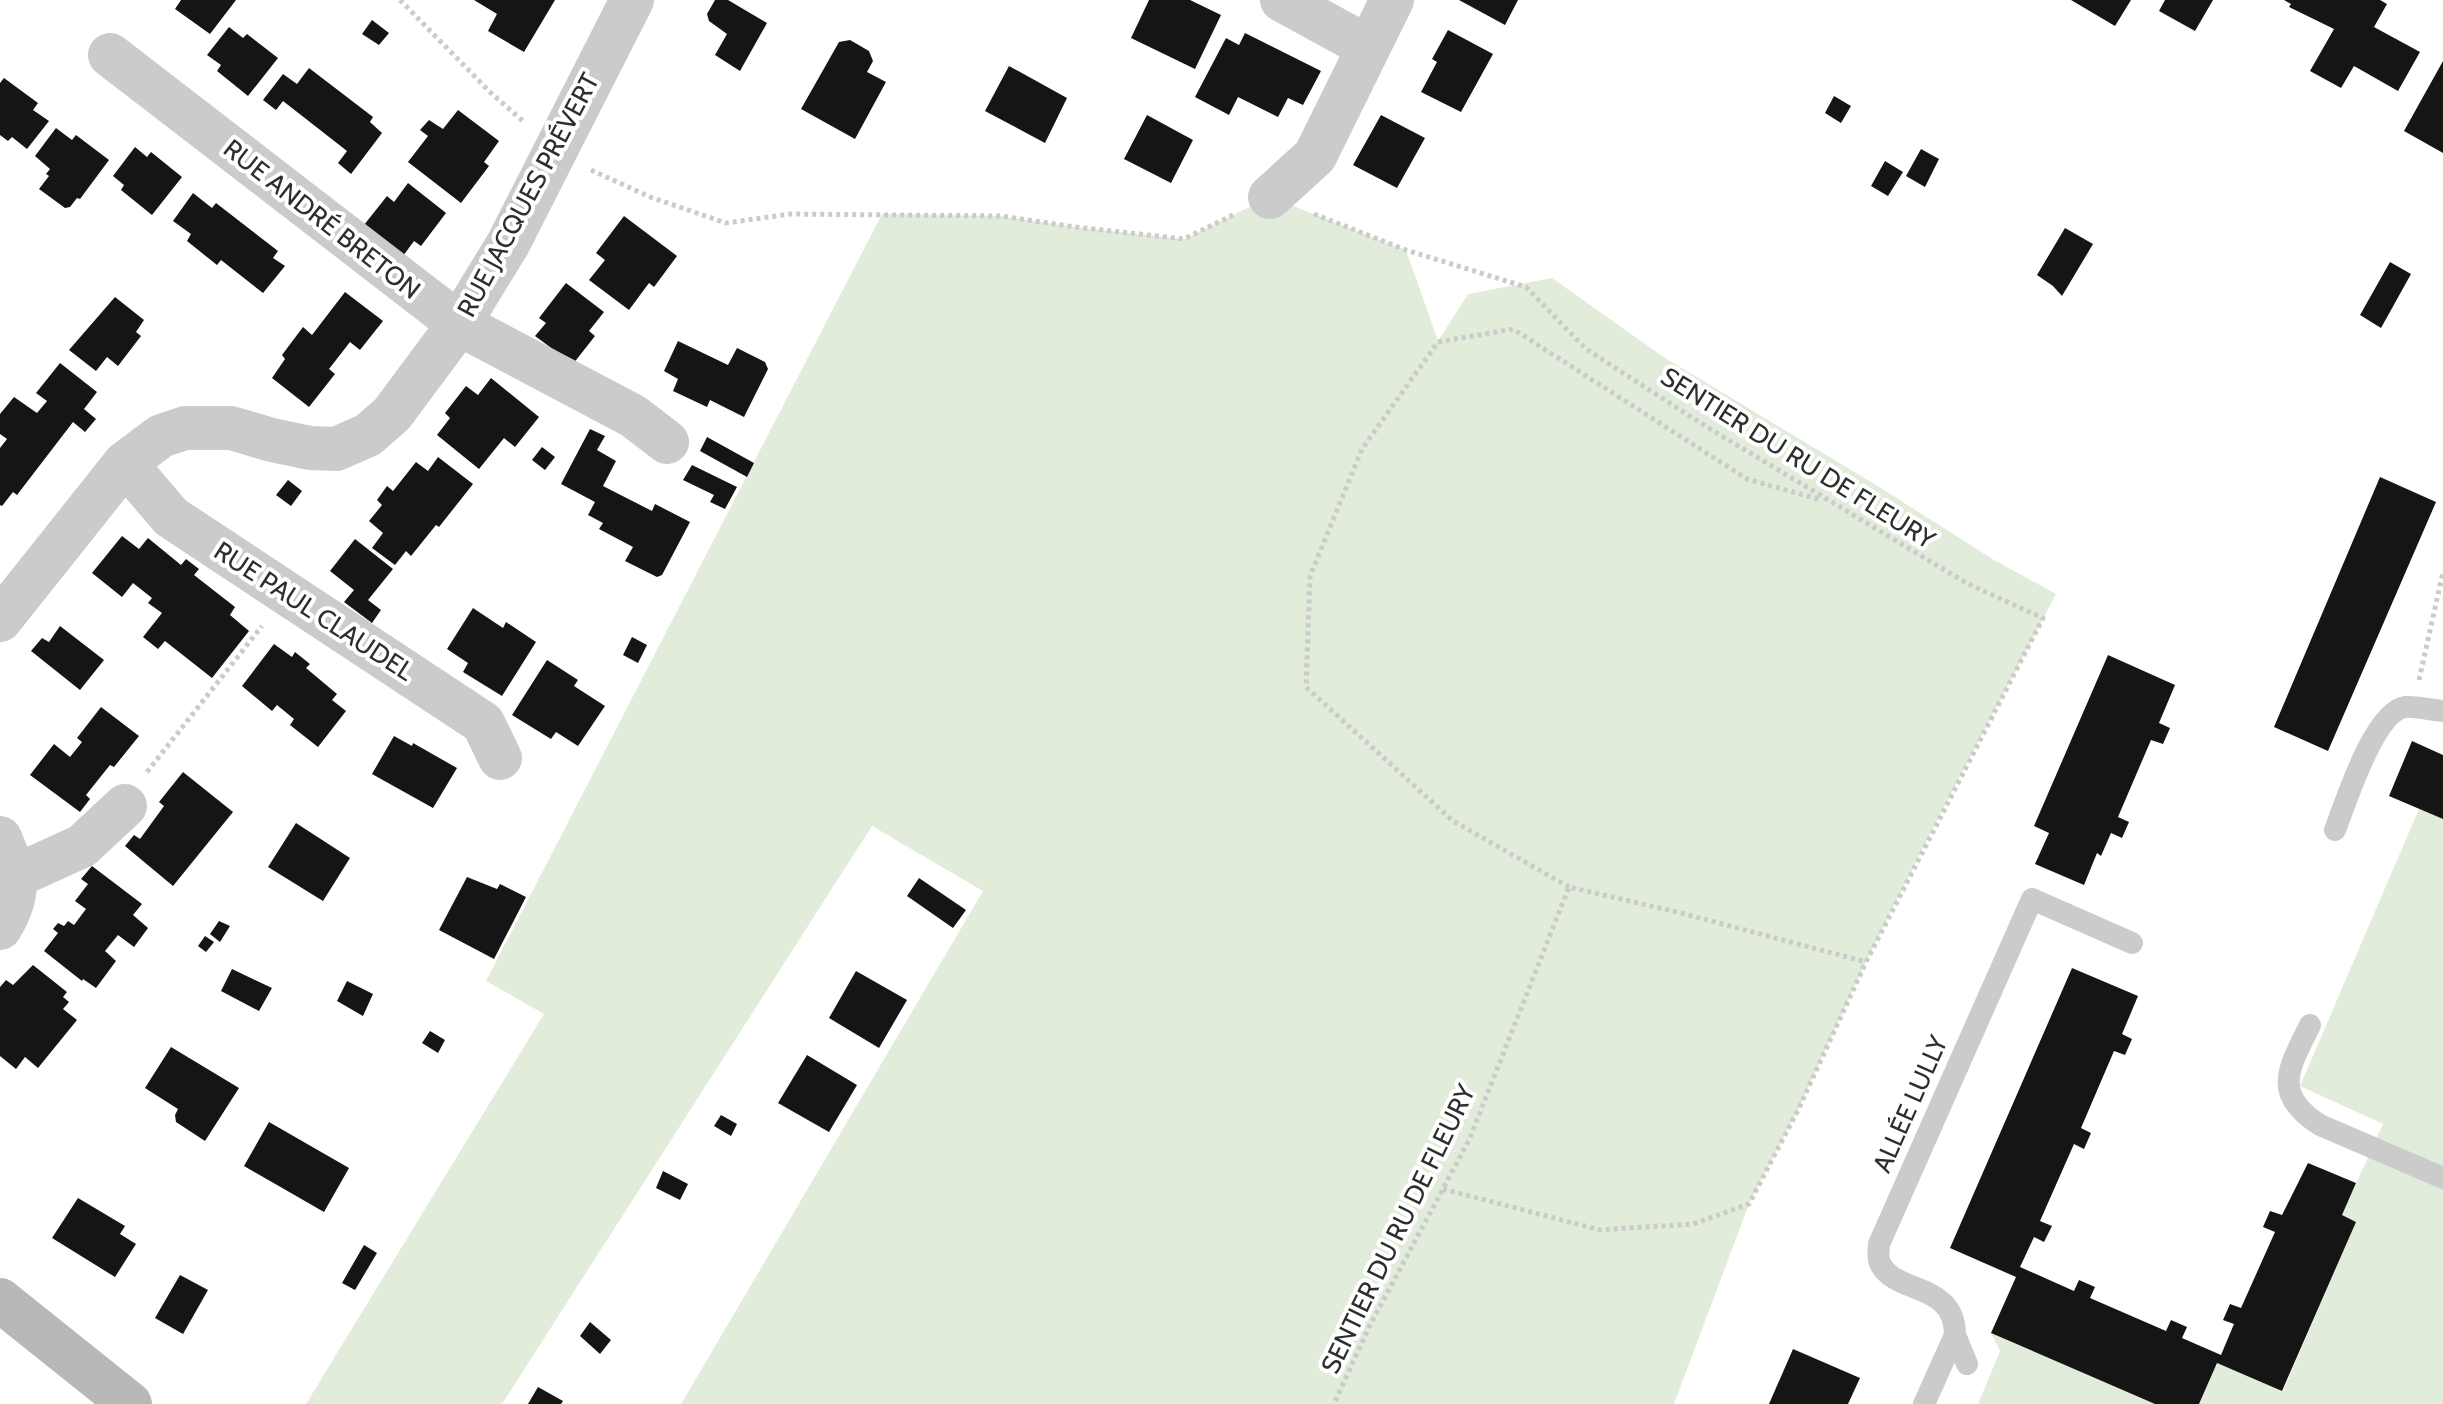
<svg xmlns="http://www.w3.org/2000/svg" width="2443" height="1404" viewBox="0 0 2443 1404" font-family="Cabin,sans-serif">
  <rect width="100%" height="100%" fill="#fff"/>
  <path fill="#e1ecdb" d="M1270,197L1406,250L1438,341L1468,294L1552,278L1662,356L1876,485L1994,560L2056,594L1931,832L1866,962L1798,1110L1749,1204L1674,1404H681L983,891L872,826L502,1404H306L544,1014L486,981L882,214L1001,216L1075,227L1184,239Z
    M2419,809L2443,819V1404H2199L2217,1363L2283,1391L2356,1222L2342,1215L2383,1124L2300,1086Z
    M1991,1333L2155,1404H1978L2000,1351Z"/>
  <path fill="#151515" d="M181,0H236L210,34L175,9Z
    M474,0H555L524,52L488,31L497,14Z
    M715,0H728L767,23L740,71L715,55L727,34L709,21L707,14Z
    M1149,0H1190L1221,15L1195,69L1131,38Z
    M1459,0H1518L1505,25Z
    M2071,0H2131L2115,26Z
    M2165,0H2213L2195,31L2159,11Z
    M2284,0H2380L2387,4L2374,27L2420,52L2398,91L2354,66L2341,88L2310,71L2334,29L2289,7L2291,4Z
    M372,20L389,33L379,45L362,34Z
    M229,27L243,38L247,34L278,58L248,96L217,71L221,65L207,55Z
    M1448,30L1493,54L1461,112L1421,92L1437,62L1432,59Z
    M1245,33L1321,71L1303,105L1288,98L1278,117L1238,97L1229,115L1195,97L1226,38L1239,45Z
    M850,40L869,51L873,61L867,72L886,82L855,139L801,109L839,42Z
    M2443,61V153L2404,131Z
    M1009,66L1067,98L1045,143L985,111Z
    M309,68L373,117L370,122L382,133L351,174L338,163L347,151L283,101L276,110L263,100L283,74L297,84Z
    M4,78L38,103L33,110L49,121L27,149L12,137L8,141L0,135V83Z
    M1834,96L1851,106L1841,123L1825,113Z
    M458,110L499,141L484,162L489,166L461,203L408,162L428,136L420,130L429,120L443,129Z
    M1147,115L1193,140L1171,183L1124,159Z
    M1381,115L1425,138L1397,188L1353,165Z
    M56,128L72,140L76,135L109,160L80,199L77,198L70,207L65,208L39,189L49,176L46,174L50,169L35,156Z
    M135,147L147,157L151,152L182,177L152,215L121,190L124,185L113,176Z
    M1921,149L1939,159L1925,187L1906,176Z
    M1885,161L1903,172L1888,196L1871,186Z
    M408,183L446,213L421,246L414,241L403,256L364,225L387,196L394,202Z
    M193,193L212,208L216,203L278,251L273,258L285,266L263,293L221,260L217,265L187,241L191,234L173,221Z
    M624,216L677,256L654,287L649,283L629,310L589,280L605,260L596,253Z
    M2065,228L2093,244L2062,296L2053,286L2037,275Z
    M2390,262L2411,274L2381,328L2360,315Z
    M566,283L604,312L589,331L595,336L573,364L535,336L546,323L539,318Z
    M345,292L383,321L360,350L350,342L329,369L335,374L309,407L272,378L285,359L282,355L303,327L312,335Z
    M115,297L144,320L136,332L141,336L118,366L107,357L96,371L69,350Z
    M678,341L728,365L737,348L765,362L768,369L744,417L710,400L707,407L673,391L678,379L664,371Z
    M60,363L97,392L84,409L96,419L85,432L73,422L17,495L13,492L2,506L0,505V448L7,439L0,434V414L14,397L37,413L47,401L36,393Z
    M491,378L539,417L515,447L504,438L479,469L437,435L450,418L445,413L466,386L478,395Z
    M590,429L605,436L597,450L616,461L603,486L652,511L655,504L690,522L662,575L657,577L625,561L633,547L599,529L603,523L588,515L595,502L561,484Z
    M707,437L754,463L747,477L700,451Z
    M542,447L555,457L545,470L532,460Z
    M438,457L473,484L439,527L436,525L411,556L406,551L395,565L372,548L383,533L369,521L382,505L377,500L387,486L393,491L416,462L428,471Z
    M692,465L737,487L725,509L710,502L714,495L683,480Z
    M2380,477L2436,502L2328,751L2274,727Z
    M288,480L302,491L291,506L276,495Z
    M122,536L139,549L148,538L181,565L186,559L199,569L194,575L235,607L230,615L249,631L212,678L165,641L158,649L143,637L162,613L148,603L152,598L133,583L122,597L92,573Z
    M355,539L393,569L368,600L381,610L372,623L344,602L354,590L330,571Z
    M473,608L503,628L506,622L536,642L502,696L463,672L468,663L447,649Z
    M60,626L104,660L80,690L31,651L42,638L49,642Z
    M632,637L647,645L638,663L623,655Z
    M274,644L292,657L295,652L310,664L306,668L337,694L332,700L346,711L318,747L290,725L294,719L277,705L272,711L242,686Z
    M2108,655L2175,685L2159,723L2170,728L2163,744L2151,740L2118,817L2129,822L2122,838L2111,833L2101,856L2097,853L2084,885L2035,864L2049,833L2034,826Z
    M547,660L578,680L574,686L605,706L578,746L556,732L551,739L512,715Z
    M101,707L139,736L114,767L110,765L86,795L90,799L80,812L30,775L54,744L70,757L82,742L77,738Z
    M394,736L412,746L413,743L457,768L433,808L372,774Z
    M2412,741L2443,755V819L2389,796Z
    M183,772L233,812L173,886L125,846L134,835L140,839L164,806L159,802Z
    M296,823L350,858L323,901L268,867Z
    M92,866L142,904L133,915L148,928L134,947L118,935L105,951L116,961L96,988L83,979L82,981L44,951L58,933L53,929L58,923L64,926L68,921L74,925L86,909L75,901L88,884L81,879Z
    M467,877L497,889L500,884L526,897L494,959L439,930Z
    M919,878L966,910L953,928L907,896Z
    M219,921L230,926L220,942L210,934Z
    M205,936L214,942L206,952L198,946Z
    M33,965L67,992L63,997L69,1002L63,1009L77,1020L38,1068L25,1057L16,1069L0,1056V987L6,980L13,985Z
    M2072,968L2138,996L2122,1034L2132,1039L2125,1055L2114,1051L2081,1128L2091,1133L2084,1149L2074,1144L2040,1221L2052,1226L2044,1242L2034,1237L2020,1267L2074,1291L2079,1280L2095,1287L2090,1298L2166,1331L2171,1320L2187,1327L2182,1338L2221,1355L2234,1324L2223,1320L2230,1304L2241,1308L2275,1232L2263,1227L2270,1211L2282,1215L2308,1163L2356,1183L2342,1215L2356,1222L2282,1391L2217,1363L2199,1404H2155L1991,1333L2016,1277L1950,1248Z
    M232,969L272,988L259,1011L221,991Z
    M856,971L907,1000L879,1048L829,1018Z
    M347,981L373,994L363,1016L337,1001Z
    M430,1031L445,1040L438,1053L422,1043Z
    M171,1047L239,1088L205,1141L176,1122L175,1115L178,1109L145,1088Z
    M807,1055L857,1085L829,1132L778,1103Z
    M721,1115L737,1124L731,1136L714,1126Z
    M269,1122L349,1168L324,1212L244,1166Z
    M663,1171L688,1184L680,1200L656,1188Z
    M78,1198L125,1226L120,1234L136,1244L115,1277L52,1238Z
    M364,1245L377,1253L355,1290L342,1283Z
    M180,1275L208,1290L183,1334L155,1318Z
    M590,1322L611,1340L600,1354L580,1336Z
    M1793,1349L1860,1378L1848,1404H1769Z
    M538,1387L563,1401L561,1404H528Z"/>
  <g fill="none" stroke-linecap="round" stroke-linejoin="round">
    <path stroke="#cbcbcb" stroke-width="5" stroke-dasharray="4 4" stroke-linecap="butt" d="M400,0L491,93L525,123
      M591,170L650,197L726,223L790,214L1001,216L1075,227L1184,239L1235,214
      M1314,214L1406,250L1526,287L1586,349L1702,424L1968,584L2043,618L1866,962L1677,912L1569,887L1469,1140L1369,1327L1334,1404
      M2419,680L2443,572
      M147,772L262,626
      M1569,887L1453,821L1306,687L1310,576L1362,449L1438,342L1513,329L1747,479L1818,499
      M1443,1189L1600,1230L1693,1224L1749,1204L1798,1110L1866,962"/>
    <path stroke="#cbcbcb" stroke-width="22" d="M2335,830C2346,802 2374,712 2405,707C2416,706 2431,710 2443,711
      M2310,1025C2289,1068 2271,1094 2320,1125L2443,1178
      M1955,1335L1967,1364
      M1924,1404L1955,1335C1955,1281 1894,1295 1880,1263C1877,1257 1879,1250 1879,1244L2032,899L2132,943"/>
    <path stroke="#cbcbcb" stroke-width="44" d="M1282,0L1368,47
      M110,55L459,324L633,416L667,442
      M1270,197L1315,156L1392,0
      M125,463L171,517L483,723L500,758
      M0,620L125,463L161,436L185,428H231L272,440L310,448L336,449L368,435L392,414L459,324L508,244L632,0
      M0,838C16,876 23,890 0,928
      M16,876L82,846L125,806"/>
    <path stroke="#b8b8b8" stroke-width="44" d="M0,1300L130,1404"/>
  </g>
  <g text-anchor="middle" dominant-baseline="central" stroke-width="8" stroke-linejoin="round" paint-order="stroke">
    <g font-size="26" fill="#2e2e2e" stroke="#fff">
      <text transform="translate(528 195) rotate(-62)">RUE JACQUES PRÉVERT</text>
      <text transform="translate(322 219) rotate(38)">RUE ANDRÉ BRETON</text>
      <text transform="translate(1798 458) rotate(32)">SENTIER DU RU DE FLEURY</text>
      <text transform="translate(314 611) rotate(33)">RUE PAUL CLAUDEL</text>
      <text transform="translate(1910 1104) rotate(-66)">ALLÉE LULLY</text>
      <text transform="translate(1398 1229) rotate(-64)">SENTIER DU RU DE FLEURY</text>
    </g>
  </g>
</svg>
